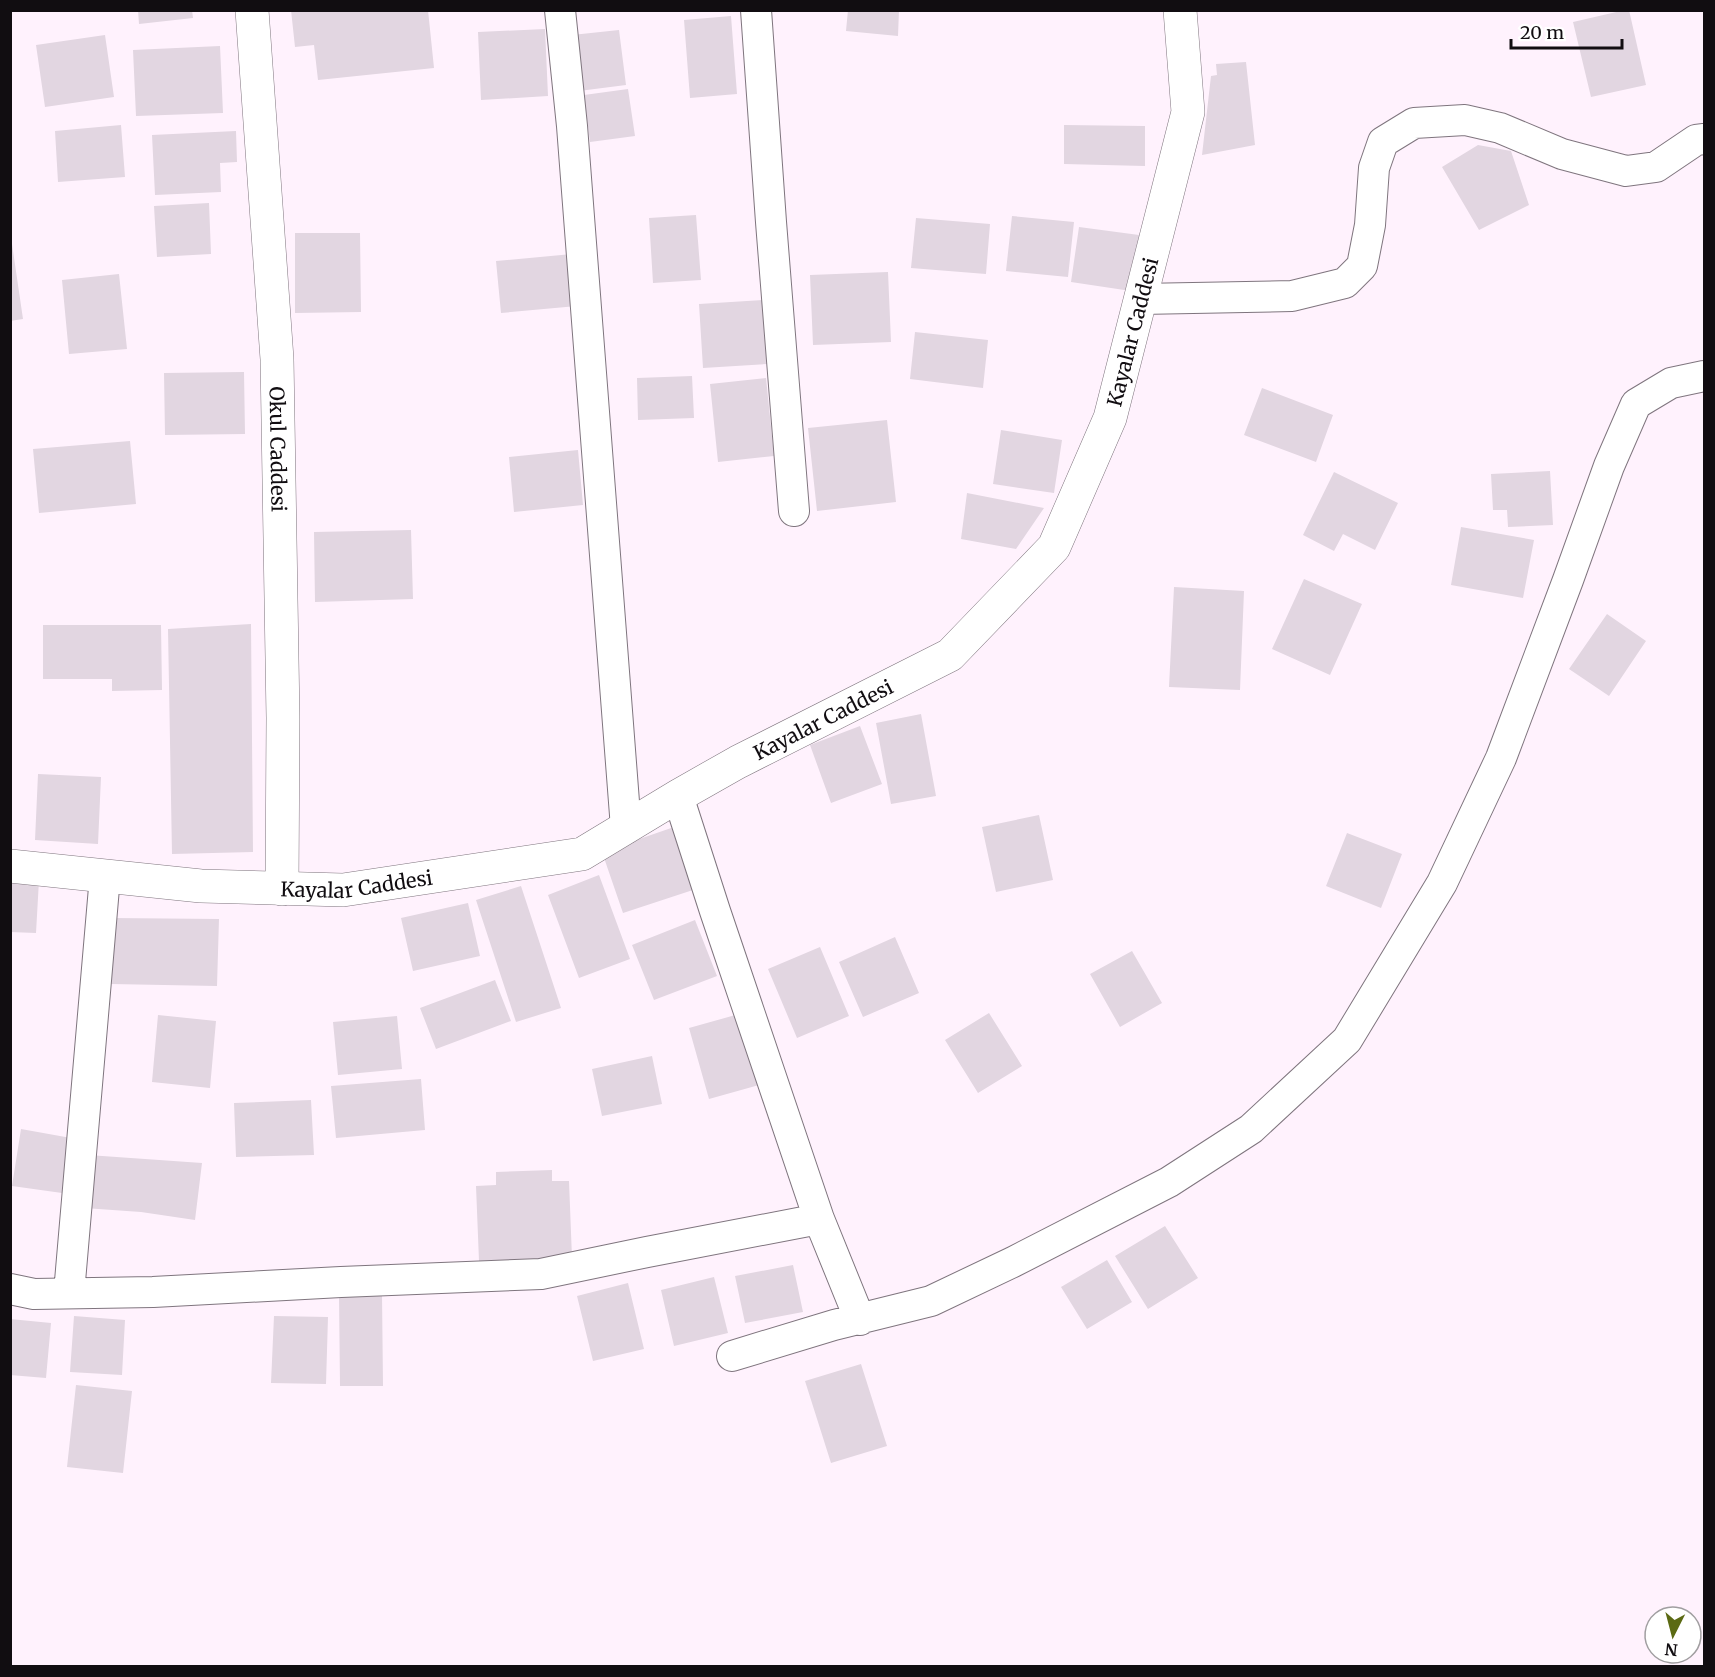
<svg xmlns="http://www.w3.org/2000/svg" width="1715" height="1677" viewBox="0 0 1715 1677" font-family="Merriweather,serif">
  <rect width="100%" height="100%" fill="#fff2fd"/>
  <path fill="#e2d6e1" d="M138,10H192L193,18L139,24Z
    M291,10H428L434,68L318,80L314,45L295,47Z
    M848,10H899L898,36L846,31Z
    M1625,10H1629L1646,85L1591,97L1573,22Z
    M731,16L737,94L690,98L684,20Z
    M545,29L548,96L481,100L478,32Z
    M619,30L626,85L579,91L572,35Z
    M105,35L114,97L45,107L36,45Z
    M220,46L223,113L136,116L133,50Z
    M1246,62L1255,145L1202,155L1211,76L1217,75L1216,64Z
    M628,89L635,136L590,142L584,95Z
    M121,125L125,177L58,182L55,131Z
    M1064,125L1145,126V166L1064,164Z
    M236,131L237,162L220,163L221,192L155,195L152,135Z
    M1478,145L1511,151L1529,205L1479,230L1442,167Z
    M209,203L211,254L157,257L154,206Z
    M696,215L701,280L653,283L649,218Z
    M1012,216L1074,222L1068,277L1006,271Z
    M916,218L990,224L986,274L911,268Z
    M1079,227L1139,235L1131,291L1071,282Z
    M295,233H360L361,312L295,313Z
    M10,244H12L23,319L10,321Z
    M572,254L577,306L501,313L496,261Z
    M888,272L891,342L813,345L810,275Z
    M119,274L127,349L69,354L62,280Z
    M763,300L767,364L703,368L699,304Z
    M915,332L988,340L983,388L910,379Z
    M244,372L245,434L165,435L164,373Z
    M692,376L694,418L638,420L637,378Z
    M766,378L774,456L718,462L710,384Z
    M1262,388L1333,415L1316,462L1244,435Z
    M887,420L896,502L817,511L808,428Z
    M1001,430L1062,440L1054,493L993,484Z
    M130,441L136,504L39,513L33,449Z
    M578,450L583,505L514,512L509,457Z
    M1550,471L1553,525L1508,527L1507,510H1493L1491,474Z
    M1334,472L1398,503L1375,550L1343,534L1334,551L1303,535Z
    M967,493L1044,508L1016,549L961,539Z
    M1461,527L1534,540L1523,598L1451,585Z
    M411,530L413,599L315,602L314,532Z
    M1304,579L1362,604L1330,675L1272,649Z
    M1174,587L1244,591L1240,690L1169,687Z
    M1607,614L1646,641L1609,696L1569,669Z
    M251,624L253,852L172,854L168,629Z
    M43,625H161L162,690L112,691V679H43Z
    M921,714L936,796L891,804L876,723Z
    M860,726L882,784L831,803L810,745Z
    M38,774L101,777L98,844L35,840Z
    M1039,815L1053,880L996,892L982,827Z
    M674,827L696,889L623,913L602,852Z
    M1347,833L1402,854L1381,908L1326,886Z
    M599,875L630,959L579,978L548,895Z
    M10,879L39,880L36,933L10,932Z
    M521,886L561,1008L516,1022L476,900Z
    M468,903L480,956L413,971L401,918Z
    M112,918L219,919L217,986L111,984Z
    M695,920L717,976L654,1000L632,945Z
    M895,937L919,993L863,1017L839,962Z
    M820,947L849,1016L797,1038L768,969Z
    M1132,951L1162,1003L1120,1027L1090,974Z
    M495,980L511,1021L436,1049L420,1008Z
    M989,1013L1022,1066L978,1093L945,1040Z
    M739,1014L759,1085L709,1099L689,1028Z
    M158,1015L216,1021L210,1088L152,1082Z
    M397,1016L402,1069L338,1075L333,1022Z
    M652,1056L662,1104L602,1116L592,1069Z
    M421,1079L425,1130L336,1138L331,1086Z
    M311,1100L314,1155L236,1157L234,1103Z
    M21,1129L71,1138L62,1193L12,1186Z
    M88,1155L202,1163L195,1220L141,1212L84,1208Z
    M552,1170V1181H569L572,1258L479,1261L476,1186L496,1185V1172Z
    M1165,1226L1198,1278L1148,1309L1115,1256Z
    M1107,1260L1132,1302L1087,1329L1061,1287Z
    M793,1265L803,1312L745,1323L735,1276Z
    M714,1277L728,1333L674,1346L661,1290Z
    M628,1283L644,1349L593,1361L577,1296Z
    M382,1294L383,1386H340L339,1295Z
    M74,1316L125,1320L122,1375L70,1372Z
    M274,1316L328,1317L326,1384L271,1383Z
    M10,1319L51,1323L46,1378L10,1375Z
    M861,1364L887,1446L831,1463L805,1381Z
    M76,1385L132,1391L123,1473L67,1467Z"/>
  <g fill="none" stroke-linecap="round" stroke-linejoin="round">
    <defs>
      <path id="street" d="M560,10L572,126L626,828
        M756,10L771,222L794,511
        M1140,299L1292,296L1345,283L1362,266L1370,225L1374,168L1383,142L1414,123L1465,120L1500,128L1562,154L1626,171L1656,167L1696,140L1704,139
        M678,796L715,911L819,1219L860,1320
        M10,1289L34,1294L153,1292L341,1282L541,1274L647,1252L819,1219
        M69,1293L105,876
        M732,1356L834,1325L931,1301L1013,1262L1169,1182L1251,1129L1347,1040L1442,883L1501,758L1568,580L1609,466L1636,404L1671,383L1704,376"/>
      <g id="secondary">
        <path id="s1" d="M252,10L277,359L283,718L282,889"/>
        <path id="s2" d="M10,866L201,886L343,890L582,854L678,796L738,762L950,655L1054,547L1110,418L1188,112L1180,10"/>
      </g>
    </defs>
    <use href="#street" stroke="#7f757e" stroke-width="32"/>
    <use href="#secondary" stroke="#7f757e" stroke-width="34"/>
    <use href="#street" stroke="#fff" stroke-width="30"/>
    <use href="#secondary" stroke="#fff" stroke-width="33"/>
  </g>
  <g text-anchor="middle" dominant-baseline="central" stroke-width="4.5" stroke-linejoin="round" paint-order="stroke">
    <g font-size="20" fill="#110d11" stroke="#fff">
      <text stroke="none"><textPath href="#s2" startOffset="1374">Kayalar Caddesi</textPath></text>
      <text stroke="none"><textPath href="#s1" startOffset="440">Okul Caddesi</textPath></text>
      <text stroke="none"><textPath href="#s2" startOffset="852">Kayalar Caddesi</textPath></text>
      <text stroke="none"><textPath href="#s2" startOffset="348">Kayalar Caddesi</textPath></text>
    </g>
  </g>
  <rect width="1715" height="1677" fill="none" stroke="#110d11" stroke-width="24"/>
  <g transform="translate(1673 1635) rotate(186)"><circle r="28" fill="#ffffff" stroke="#a09ea0" stroke-width="1.5"/>
  <path d="M0-4.5L10 22L0 15L-10 22Z" fill="#5b6a13"/>
  <text y="-9" font-size="16" font-weight="bold" text-anchor="middle" fill="#110d11">N</text>
  </g>
  <path d="M1511 39v9h111v-9" fill="none" stroke="#110d11" stroke-width="3"/>
  <text x="1520" y="39" font-size="18" fill="#110d11" stroke="#ffffff" stroke-width="4.5" paint-order="stroke">20 m</text>
</svg>
